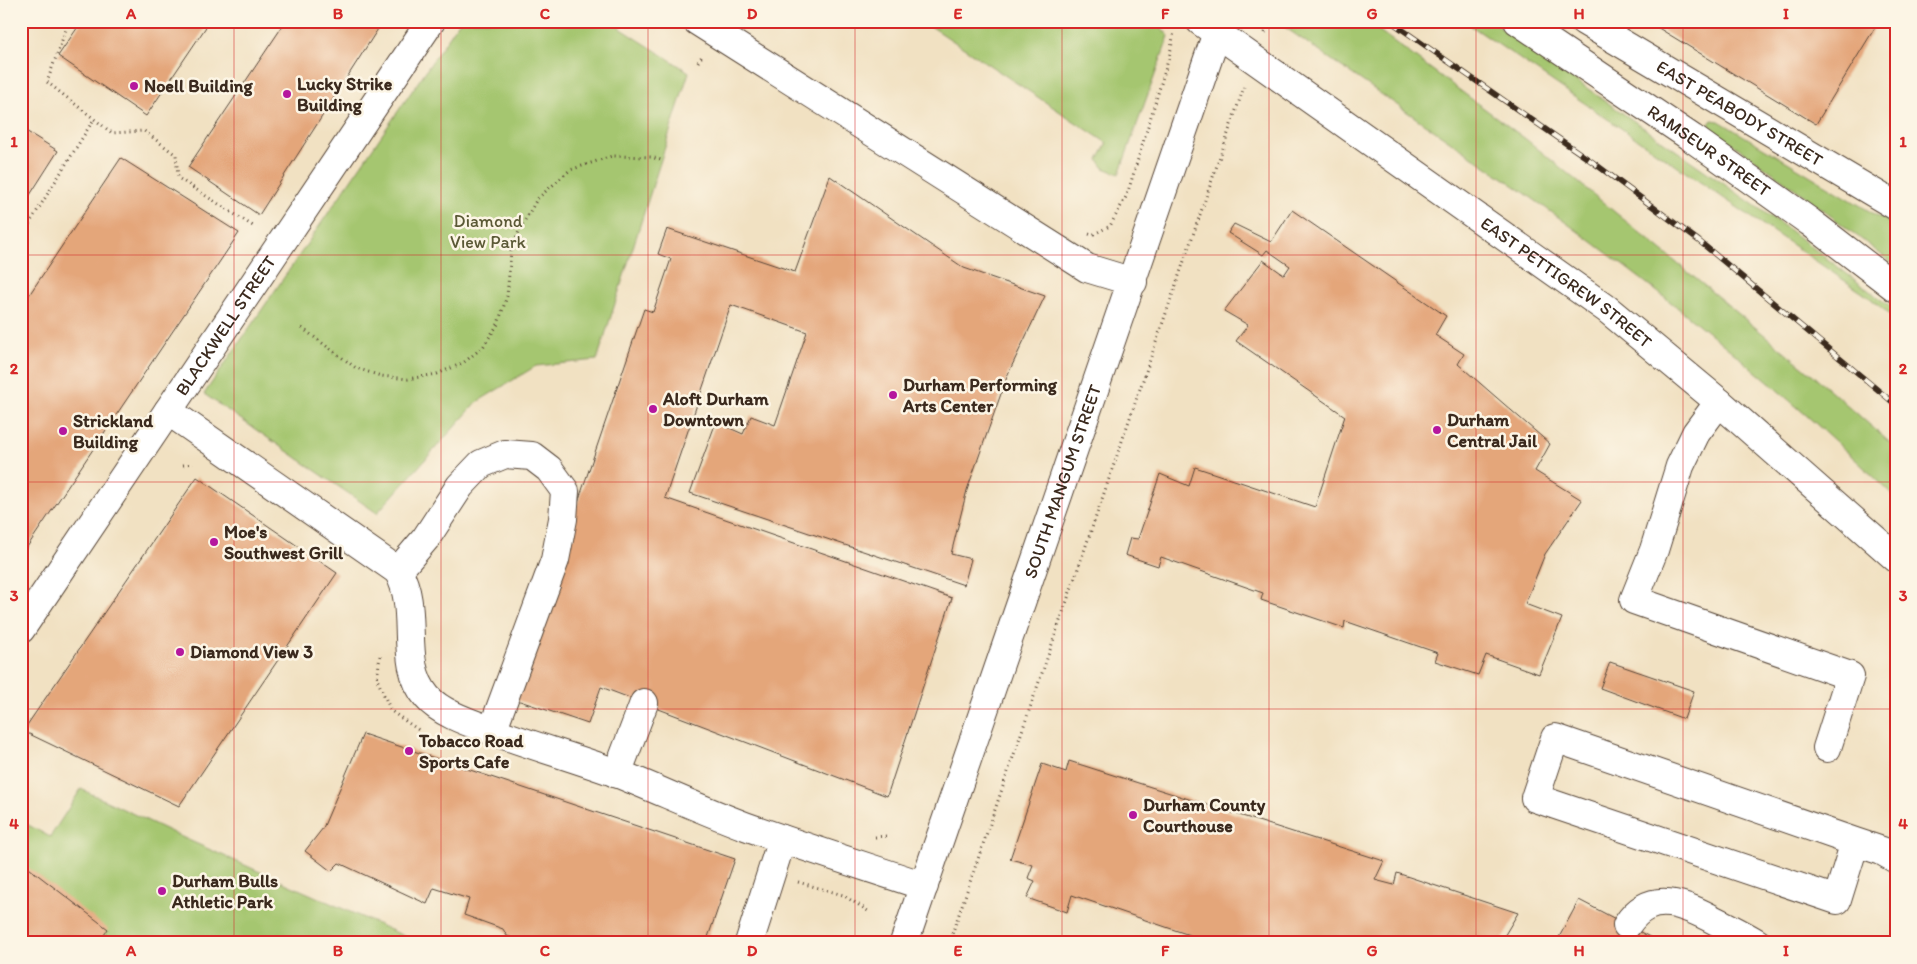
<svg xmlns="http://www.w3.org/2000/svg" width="1917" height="964" viewBox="0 0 1917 964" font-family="Itim,sans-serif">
  <rect width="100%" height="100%" fill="#fcf5e5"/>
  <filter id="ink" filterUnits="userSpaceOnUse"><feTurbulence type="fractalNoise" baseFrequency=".02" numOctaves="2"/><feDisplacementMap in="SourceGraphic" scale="10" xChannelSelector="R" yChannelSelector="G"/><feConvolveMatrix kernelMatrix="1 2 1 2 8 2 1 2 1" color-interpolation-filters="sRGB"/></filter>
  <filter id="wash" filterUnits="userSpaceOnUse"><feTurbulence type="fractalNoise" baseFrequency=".0096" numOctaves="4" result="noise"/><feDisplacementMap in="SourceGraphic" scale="20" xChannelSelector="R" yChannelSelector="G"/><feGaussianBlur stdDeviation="1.12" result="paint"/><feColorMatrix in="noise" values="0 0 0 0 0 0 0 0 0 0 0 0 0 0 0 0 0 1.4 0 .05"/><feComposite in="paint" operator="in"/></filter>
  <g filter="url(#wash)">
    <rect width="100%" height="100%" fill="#f1e1c2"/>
    <path fill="#a5c66f" stroke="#707846" d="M460,21H609L689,72L597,360L536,366L477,402L377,513L204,394Z
      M923,21H1155L1169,36L1119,174L1104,168L1098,160L1107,143Z
      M1276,21H1366L1527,140L1812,374L1896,448V498C1780,386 1653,284 1522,191C1440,134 1358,79 1276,21Z
      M1464,21H1491L1784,226L1896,311V320L1870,298Z
      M1712,120L1719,121L1896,227V266L1801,193L1712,129L1709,124Z
      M81,789L186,839L420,943H21V821L50,837Z"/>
    <g id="blocks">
      <path fill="#e4a67a" d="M82,21H210L146,116L58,56Z
        M286,21H383L259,215L188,167Z
        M1647,21H1879L1816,124Z
        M21,128L58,151L21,209Z
        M121,158L239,233L21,556V307Z
        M830,176L964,268L1045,296L1008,374L967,490L951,554L971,559L964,585L690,493L716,422L743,434L751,416L775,425L807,332L731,305L665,498L952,598L887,796L601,687L588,724L511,698L644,309L653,312L671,259L658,254L667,229L795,272Z
        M1292,210L1446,316L1435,335L1464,354L1458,364L1550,444L1535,471L1582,500L1545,554L1525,604L1562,618L1539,674L1486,655L1478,675L1435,661L1438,653L1345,621L1344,628L1261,600L1263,593L1161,557L1158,566L1125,555L1130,538L1138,539L1160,474L1189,486L1195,467L1315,507L1345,416L1236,341L1248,325L1224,311L1263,260L1284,275L1290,266L1267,250L1263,255L1228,233L1234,224L1271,242Z
        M197,477L337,573L179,806L23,731Z
        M1610,662L1694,691L1684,719L1600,688Z
        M363,734L735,859L706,943H520L518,940L507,936L503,929L464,915L469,899L434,888L427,904L339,863L331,871L305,851L323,828Z
        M1069,761L1384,861L1375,880L1394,885L1397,873L1518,913L1500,943H1207V941L1072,895L1067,912L1027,898L1035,881L1028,878L1033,865L1010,859L1042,764L1066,772Z
        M21,862L108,929L99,943H21Z
        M1579,900L1627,925L1661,943H1556Z"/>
    </g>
  </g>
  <g filter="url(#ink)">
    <use href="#blocks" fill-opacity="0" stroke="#564537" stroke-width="1"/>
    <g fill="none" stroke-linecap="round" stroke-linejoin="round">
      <defs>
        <g id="minor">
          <path d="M697,21L1087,268L1133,282"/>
          <path id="s1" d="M1200,21L1607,309L1719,402L1896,558"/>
          <path id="s2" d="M1518,21L1692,138L1810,222L1896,288"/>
          <path d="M1719,402L1696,433L1680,466L1654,550L1634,600L1850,676L1827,748"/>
          <path d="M168,411L398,571C421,611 397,662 427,697C440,713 471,723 490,730C532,746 576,758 619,774C661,791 702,810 745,826C804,847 864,866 924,886"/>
          <path d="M398,571L426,538L460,486L481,464L505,454L532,456L549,469L565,491L563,519L555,560L492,731"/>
          <path id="s3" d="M21,629L431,21"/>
          <path d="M617,774L644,703"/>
          <path d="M1855,842L1837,900L1535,798L1555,738L1855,842L1882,851L1896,859"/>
          <path d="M1627,925C1651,888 1686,905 1716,921C1730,928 1744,935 1757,943"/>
          <path d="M749,943L782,839"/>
        </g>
        <g id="major">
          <path id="s4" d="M1584,21L1896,206"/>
          <path id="s5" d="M904,943L1221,21"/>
        </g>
      </defs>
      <use href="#minor" stroke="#564537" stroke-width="30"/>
      <use href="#major" stroke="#564537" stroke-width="30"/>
      <path stroke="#564537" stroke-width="3" stroke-dasharray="1 4" stroke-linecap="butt" d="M69,21L47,82L112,133L144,131L176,155L178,178L253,226
        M1265,33L1269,21
        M698,62L702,56
        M1089,234L1092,235L1110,226L1127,195L1170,54L1174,32
        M21,237L94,119
        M302,328L356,368L381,376L408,379L437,374L463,363L483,347L498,324L507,296L511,251L520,229L537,199L570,170L612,156L651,157L661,160
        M183,465L193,464
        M380,656L377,679L391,711L420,731
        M875,837L887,836
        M798,882L843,895L868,911
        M949,943L1244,87"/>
      <use href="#minor" stroke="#fff" stroke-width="28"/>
      <use href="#major" stroke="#fff" stroke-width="28"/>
      <defs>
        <path id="rail" d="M1390,21L1594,163L1699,241L1896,405"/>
      </defs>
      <use href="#rail" stroke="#3b2a1e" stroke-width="5.5"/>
      <use href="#rail" stroke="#fcf5e5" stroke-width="4" stroke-dasharray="11" stroke-linecap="butt"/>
    </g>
  </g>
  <path fill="none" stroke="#d62828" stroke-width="1" stroke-opacity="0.55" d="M234,21V943M441,21V943M648,21V943M855,21V943M1062,21V943M1269,21V943M1476,21V943M1683,21V943M21,255H1896M21,482H1896M21,709H1896"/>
  <g fill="#b5179e" stroke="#fcf5e5" stroke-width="2">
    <circle cx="134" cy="86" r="5"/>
    <circle cx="287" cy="94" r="5"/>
    <circle cx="893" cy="395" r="5"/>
    <circle cx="653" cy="409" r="5"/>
    <circle cx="1437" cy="430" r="5"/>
    <circle cx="63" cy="431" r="5"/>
    <circle cx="214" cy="542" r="5"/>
    <circle cx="180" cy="652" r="5"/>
    <circle cx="409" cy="751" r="5"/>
    <circle cx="1133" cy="815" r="5"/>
    <circle cx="162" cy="891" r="5"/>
  </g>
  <g text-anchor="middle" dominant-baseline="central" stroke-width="5" stroke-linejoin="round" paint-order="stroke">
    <g font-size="18" font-weight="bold" fill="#3b2a1e" stroke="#fcf5e5" text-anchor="start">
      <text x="297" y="84">Lucky Strike<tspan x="297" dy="21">Building</tspan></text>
      <text x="144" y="86">Noell Building</text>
      <text x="903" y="385">Durham Performing<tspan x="903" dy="21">Arts Center</tspan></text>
      <text x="663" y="399">Aloft Durham<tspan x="663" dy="21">Downtown</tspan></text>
      <text x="1447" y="420">Durham<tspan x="1447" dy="21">Central Jail</tspan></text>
      <text x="73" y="421">Strickland<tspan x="73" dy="21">Building</tspan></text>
      <text x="224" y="532">Moe's<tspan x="224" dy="21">Southwest Grill</tspan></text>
      <text x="190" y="652">Diamond View 3</text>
      <text x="419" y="741">Tobacco Road<tspan x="419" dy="21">Sports Cafe</tspan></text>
      <text x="1143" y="805">Durham County<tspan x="1143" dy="21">Courthouse</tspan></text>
      <text x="172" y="881">Durham Bulls<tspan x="172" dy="21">Athletic Park</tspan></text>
    </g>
    <g font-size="18" fill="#3b2a1e" stroke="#fcf5e5">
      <text stroke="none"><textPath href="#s4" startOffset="181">EAST PEABODY STREET</textPath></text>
      <text stroke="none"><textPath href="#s2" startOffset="231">RAMSEUR STREET</textPath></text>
      <text stroke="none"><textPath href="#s1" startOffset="450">EAST PETTIGREW STREET</textPath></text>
      <text stroke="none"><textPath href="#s3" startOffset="366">BLACKWELL STREET</textPath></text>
      <text stroke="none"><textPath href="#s5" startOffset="488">SOUTH MANGUM STREET</textPath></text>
    </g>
    <g font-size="18" fill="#5b5936" stroke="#fcf5e5">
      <text x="488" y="221">Diamond<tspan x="488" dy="21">View Park</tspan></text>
    </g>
  </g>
  <rect width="1917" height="964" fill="none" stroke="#fcf5e5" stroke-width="55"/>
  <rect x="28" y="28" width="1862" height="908" fill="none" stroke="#d62828" stroke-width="2"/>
  <g font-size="16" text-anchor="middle" font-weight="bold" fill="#d62828">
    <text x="131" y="19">A</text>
    <text x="338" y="19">B</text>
    <text x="545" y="19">C</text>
    <text x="752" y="19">D</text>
    <text x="958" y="19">E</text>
    <text x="1165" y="19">F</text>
    <text x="1372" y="19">G</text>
    <text x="1579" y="19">H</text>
    <text x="1786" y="19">I</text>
    <text x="14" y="147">1</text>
    <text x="1903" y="147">1</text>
    <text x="14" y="374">2</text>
    <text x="1903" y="374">2</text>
    <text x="14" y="601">3</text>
    <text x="1903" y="601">3</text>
    <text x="14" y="829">4</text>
    <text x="1903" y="829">4</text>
    <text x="131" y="956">A</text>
    <text x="338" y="956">B</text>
    <text x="545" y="956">C</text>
    <text x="752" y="956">D</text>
    <text x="958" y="956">E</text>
    <text x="1165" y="956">F</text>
    <text x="1372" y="956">G</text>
    <text x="1579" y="956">H</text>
    <text x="1786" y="956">I</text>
  </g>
</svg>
